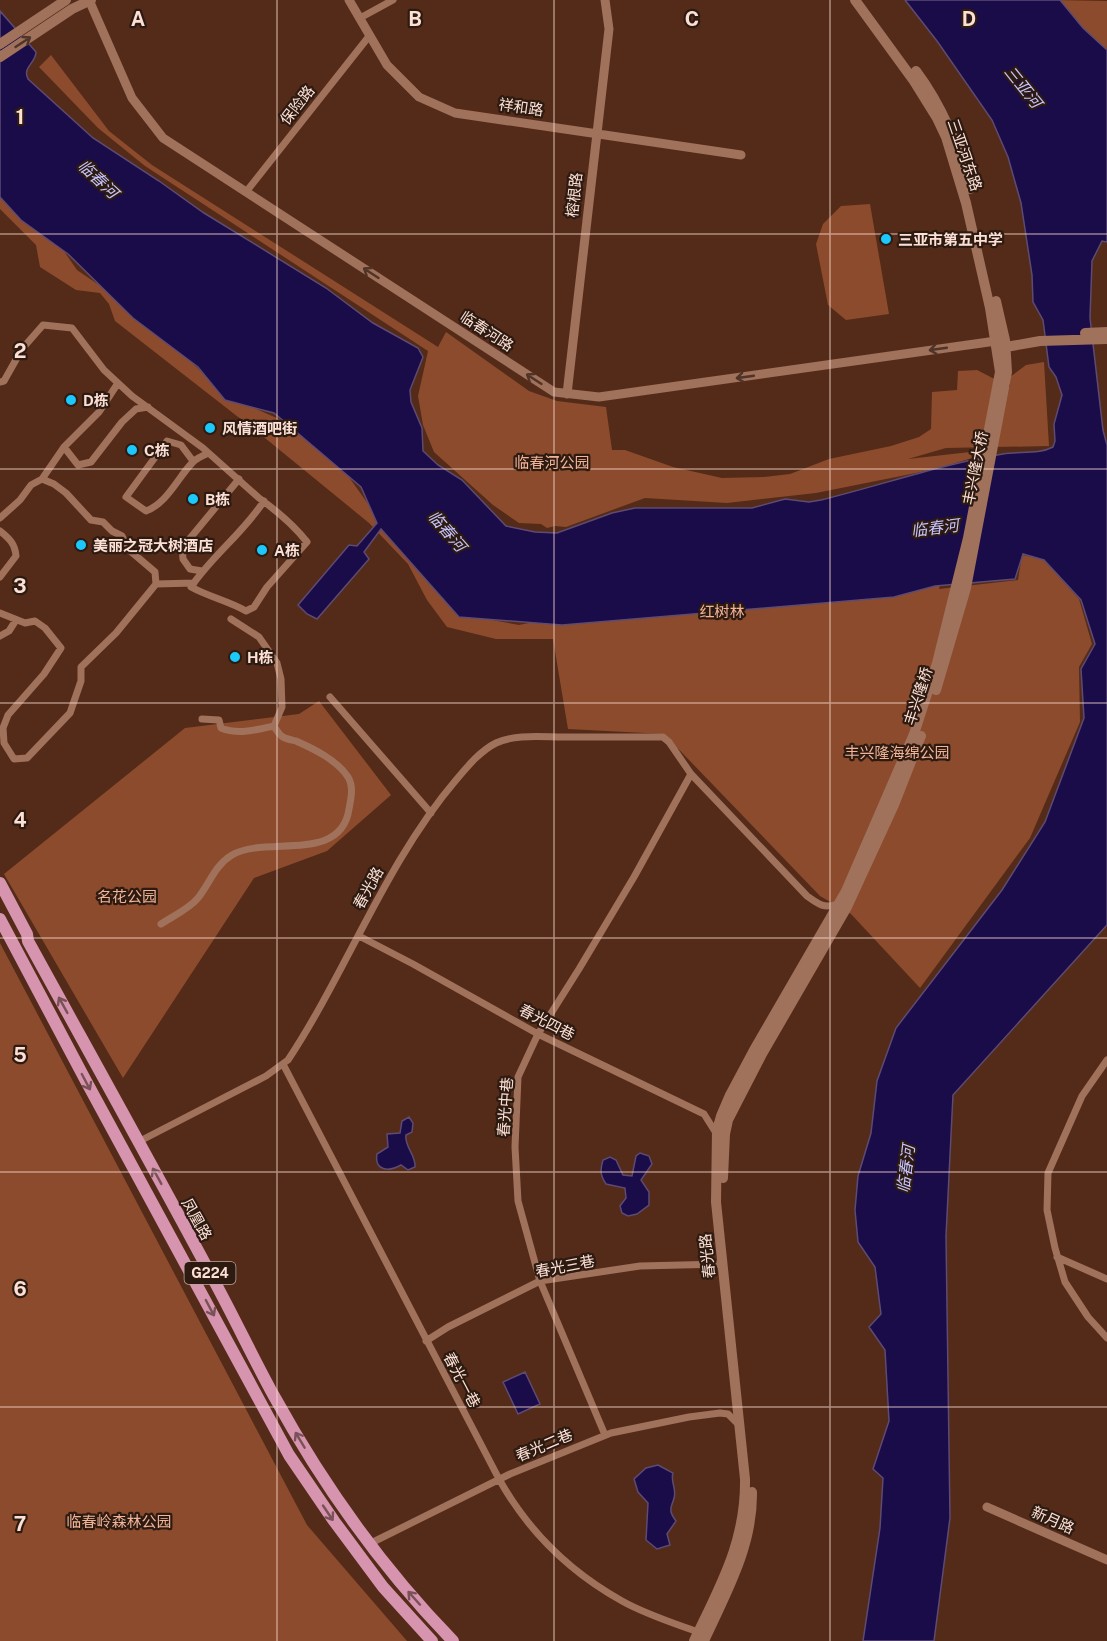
<svg xmlns="http://www.w3.org/2000/svg" width="1107" height="1641" viewBox="0 0 1107 1641" font-family="'Public Sans','Noto Sans SC',sans-serif">
  <rect width="100%" height="100%" fill="#542b18"/>
  <path fill="#8c4b2c" d="M1054,0L1107,1V57Z
    M51,55L109,131L152,165L438,347L446,332L529,391L557,401L606,407L612,450H625L673,467L722,478L764,477L790,474L829,459L891,446L919,437L931,429L932,392L957,390L958,371L977,370L1010,387V377L1026,365L1044,362L1049,446L946,448L908,459L970,452L972,458L936,469L816,493L727,503L645,498L566,527L555,526L547,528L541,524L519,523L493,505L434,452L423,425L418,396L428,351L145,166L98,128L39,67Z
    M0,196L57,241L77,270L121,300L171,342L225,395L288,423L341,466L371,508L459,614L519,625L952,537L939,589L1018,580L1022,555L1043,559L1079,599L1092,644L1079,667L1080,722L1030,838L920,988L851,914L820,896L664,734L568,729L553,639H496L447,627L427,600L408,564L369,523L265,438L115,321L109,304L100,293L76,290L40,267L36,245L0,209Z
    M870,204L889,314L846,320L828,305L816,244L823,224L841,206Z
    M319,701L391,795L327,851L254,878L123,1078L4,874L185,728L299,714Z
    M0,943L307,1525L407,1641H0Z"/>
  <path fill="#1a0b49" stroke="#5e4b73" stroke-width="1.5" d="M905,0H1060L1083,28L1107,50V242L1102,241L1092,261L1090,318L1103,430L1107,445V925L953,1095L946,1236L950,1518L934,1641H863L880,1528L883,1478L873,1469L889,1421L885,1350L869,1327L881,1314L875,1267L858,1242L855,1210L858,1176L871,1133L877,1081L896,1028L1002,890L1045,822L1084,718L1081,669L1095,644L1081,600L1044,560L1023,554L1015,579L935,586L894,597L562,625L459,617L381,529L364,552L369,559L317,619L307,614L298,605L349,545L357,546L377,523L361,487L274,413L225,400L198,367L133,318L68,254L21,220L0,197V11L36,52C36,63 22,67 28,79L93,138L159,181L204,213L326,288L373,323L418,348L423,357L410,390L411,402L422,428L423,451L438,465L462,480L506,526L535,532L557,533L612,513L635,508H752L785,499L809,502L821,500C882,485 942,464 1003,454C1020,451 1038,455 1053,447L1055,441L1054,424L1062,395L1056,377L1049,367L1043,320L1033,302L1032,275L1021,203L1008,157L992,120L937,41Z
    M409,1117L413,1123L412,1132L406,1135C404,1146 416,1155 415,1167L408,1170L401,1165C389,1172 374,1171 377,1154L388,1147L387,1134L400,1133L402,1121Z
    M640,1153L649,1156L652,1164L641,1180L649,1192V1205L637,1214L628,1216L622,1213L620,1206L626,1198L625,1188L606,1184C600,1175 600,1170 603,1160L610,1157L616,1160L623,1175L632,1176L636,1156Z
    M525,1372L540,1404L518,1414L503,1382Z
    M658,1465L673,1473C670,1481 677,1489 674,1498C673,1503 670,1506 671,1512C672,1516 673,1517 676,1521L667,1534L670,1545L657,1549L646,1540L648,1503L638,1492L634,1479L646,1468Z"/>
  <g fill="none" stroke-linecap="round" stroke-linejoin="round">
    <path stroke="#a0715b" stroke-width="7" d="M360,18L393,0
      M246,192L370,35
      M0,382L4,381L22,349L43,325L72,328L104,370L132,396L203,448L259,498C277,511 293,524 307,542L267,587L254,607L246,611C229,601 209,597 191,587C212,556 243,533 264,501
      M118,383L99,412L64,447L42,479L54,484L66,493L91,520L103,522L112,531L122,536L128,549L155,572L156,584L194,583
      M64,447L78,465L91,462L122,422L136,409L148,407
      M193,461L181,445L167,441L126,497L146,511C167,503 177,479 192,463C196,458 203,456 208,453
      M0,518L20,500L31,485L42,479
      M0,531C10,539 15,544 16,556L0,577
      M202,571L190,569L183,559L182,548L239,479
      M0,613L25,623L35,621L45,628L61,648L44,674L8,715L3,728L4,743L14,759L27,758L70,713L81,681V667L116,633L156,584
      M0,636L9,631L16,620
      M330,697L431,813
      M202,719L219,720L221,728C238,735 256,730 274,726L282,707L281,679L277,663L259,637L231,619
      M161,924C173,916 189,909 198,898C210,883 215,865 232,855C266,835 341,864 349,809C351,798 354,787 348,777C337,760 314,749 296,741C292,740 286,739 283,737C279,735 276,729 274,726
      M359,936L413,964L538,1034L704,1114L716,1133
      M1107,1060L1082,1096L1048,1173L1047,1210L1055,1248L1065,1282L1088,1317L1107,1338
      M283,1064L499,1479C528,1531 570,1572 622,1601C645,1614 673,1623 698,1632
      M138,1142L266,1076L288,1060C347,971 386,862 456,780C467,767 480,751 496,743C515,734 542,737 563,737C596,737 630,737 663,737L669,742L691,774L807,896C818,904 824,909 838,904
      M1057,1257L1107,1279
      M426,1341L448,1327L540,1281L640,1266L723,1264
      M605,1435L540,1281L518,1201L515,1147L518,1077L538,1034L579,969L634,877L691,774
      M369,1544L510,1474L611,1433L689,1417L720,1413L728,1414L739,1425"/>
    <path stroke="#a0715b" stroke-width="9" d="M89,0L132,98L163,138L554,392L599,397L996,341
      M349,0L387,65L419,97L455,113L741,155
      M567,394L609,29L605,0
      M987,1507L1107,1560"/>
    <path stroke="#a0715b" stroke-width="10" d="M0,44L66,0
      M0,57L72,9L91,0
      M916,71C943,107 958,146 970,189
      M1085,333L1107,332
      M1001,344L1006,347L1040,341L1107,339
      M936,690L966,588L1007,372L1005,340L996,301
      M723,1178L725,1134L728,1120L762,1054L847,907L894,805L921,736
      M694,1641C720,1586 746,1542 745,1479L716,1202L717,1130L721,1116L730,1095L754,1050L846,891L914,734L937,663L968,538L1000,372L990,308L966,203L946,137L937,118L914,81L855,0
      M704,1641C726,1593 753,1546 752,1492"/>
    <path stroke="#d694af" stroke-width="12" d="M0,883L27,934L28,941C89,1052 151,1163 211,1275C233,1315 252,1356 274,1396C323,1485 382,1568 453,1641
      M0,919L86,1081L289,1455L334,1521L383,1587L432,1641"/>
  </g>
  <defs><path id="oneway-shaft" d="M-6 0H5M1.5-3L5.5 0L1.5 3" fill="none" stroke-width="1.6" stroke-linecap="round" stroke-linejoin="round" transform="scale(1.5)"/></defs>
  <g stroke="#503427">
    <use href="#oneway-shaft" transform="translate(23 42) rotate(-33)"/>
    <use href="#oneway-shaft" transform="translate(371 273) rotate(-147)"/>
    <use href="#oneway-shaft" transform="translate(938 349) rotate(172)"/>
    <use href="#oneway-shaft" transform="translate(745 377) rotate(172)"/>
    <use href="#oneway-shaft" transform="translate(534 379) rotate(-147)"/>
  </g>
  <g stroke="#795158">
    <use href="#oneway-shaft" transform="translate(63 1005) rotate(-119)"/>
    <use href="#oneway-shaft" transform="translate(86 1082) rotate(62)"/>
    <use href="#oneway-shaft" transform="translate(157 1176) rotate(-119)"/>
    <use href="#oneway-shaft" transform="translate(210 1308) rotate(62)"/>
    <use href="#oneway-shaft" transform="translate(300 1440) rotate(-121)"/>
    <use href="#oneway-shaft" transform="translate(328 1513) rotate(56)"/>
    <use href="#oneway-shaft" transform="translate(414 1598) rotate(-132)"/>
  </g>
  <path fill="none" stroke="#fce0d5" stroke-width="1.5" stroke-opacity="0.55" d="M277,0V1641M554,0V1641M830,0V1641M0,234H1107M0,469H1107M0,703H1107M0,938H1107M0,1172H1107M0,1407H1107"/>
  <g fill="#1cc9fc" stroke="#2d1a11" stroke-width="2">
    <circle cx="886" cy="239" r="6"/>
    <circle cx="71" cy="400" r="6"/>
    <circle cx="210" cy="428" r="6"/>
    <circle cx="132" cy="450" r="6"/>
    <circle cx="193" cy="499" r="6"/>
    <circle cx="81" cy="545" r="6"/>
    <circle cx="262" cy="550" r="6"/>
    <circle cx="235" cy="657" r="6"/>
  </g>
  <g text-anchor="middle" dominant-baseline="central" stroke-width="4.5" stroke-linejoin="round" paint-order="stroke">
    <rect fill="#2d1a11" stroke="#bea59a" stroke-width="1.5" x="184.5" y="1262" width="51" height="22" rx="4.5"/>
    <g font-size="14" font-weight="bold" fill="#fce0d5">
      <text x="210" y="1273">G224</text>
    </g>
    <g font-size="15" fill="#fce0d5" stroke="#2d1a11">
      <text transform="translate(297 105) rotate(-52)">保险路</text>
      <text transform="translate(521 107) rotate(8)">祥和路</text>
      <text transform="translate(965 155) rotate(71)">三亚河东路</text>
      <text transform="translate(574 195) rotate(-84)">榕根路</text>
      <text transform="translate(487 331) rotate(33)">临春河路</text>
      <text transform="translate(975 468) rotate(-79)">丰兴隆大桥</text>
      <text transform="translate(918 696) rotate(-72)">丰兴隆桥</text>
      <text transform="translate(368 888) rotate(-61)">春光路</text>
      <text transform="translate(547 1022) rotate(27)">春光四巷</text>
      <text transform="translate(505 1107) rotate(-86)">春光中巷</text>
      <text transform="translate(197 1219) rotate(61)">凤凰路</text>
      <text transform="translate(707 1256) rotate(-96)">春光路</text>
      <text transform="translate(565 1266) rotate(-11)">春光三巷</text>
      <text transform="translate(462 1380) rotate(62)">春光一巷</text>
      <text transform="translate(544 1445) rotate(-23)">春光二巷</text>
      <text transform="translate(1053 1520) rotate(24)">新月路</text>
    </g>
    <g font-size="15" font-weight="bold" fill="#fce0d5" stroke="#2d1a11" text-anchor="start">
      <text x="898" y="239">三亚市第五中学</text>
      <text x="83" y="400">D栋</text>
      <text x="222" y="428">风情酒吧街</text>
      <text x="144" y="450">C栋</text>
      <text x="205" y="499">B栋</text>
      <text x="93" y="545">美丽之冠大树酒店</text>
      <text x="274" y="550">A栋</text>
      <text x="247" y="657">H栋</text>
    </g>
    <g font-size="15" fill="#f2b599" stroke="#2d1a11">
      <text x="552" y="462">临春河公园</text>
      <text x="722" y="611">红树林</text>
      <text x="897" y="752">丰兴隆海绵公园</text>
      <text x="127" y="896">名花公园</text>
      <text x="119" y="1521">临春岭森林公园</text>
    </g>
    <g font-size="16" font-style="italic" fill="#c4c3fd" stroke="#2d1a11">
      <text transform="translate(1023 87) rotate(51)">三亚河</text>
      <text transform="translate(98 179) rotate(43)">临春河</text>
      <text transform="translate(935 528) rotate(-7)">临春河</text>
      <text transform="translate(447 531) rotate(49)">临春河</text>
      <text transform="translate(906 1169) rotate(-83)">临春河</text>
    </g>
  </g>
  <g font-size="20" text-anchor="middle" font-weight="bold" fill="#fce0d5" stroke="#2d1a11" stroke-width="4.5" stroke-linejoin="round" paint-order="stroke">
    <text x="138" y="26">A</text>
    <text x="415" y="26">B</text>
    <text x="692" y="26">C</text>
    <text x="969" y="26">D</text>
    <text x="20" y="124">1</text>
    <text x="20" y="358">2</text>
    <text x="20" y="593">3</text>
    <text x="20" y="827">4</text>
    <text x="20" y="1062">5</text>
    <text x="20" y="1296">6</text>
    <text x="20" y="1531">7</text>
  </g>
</svg>
